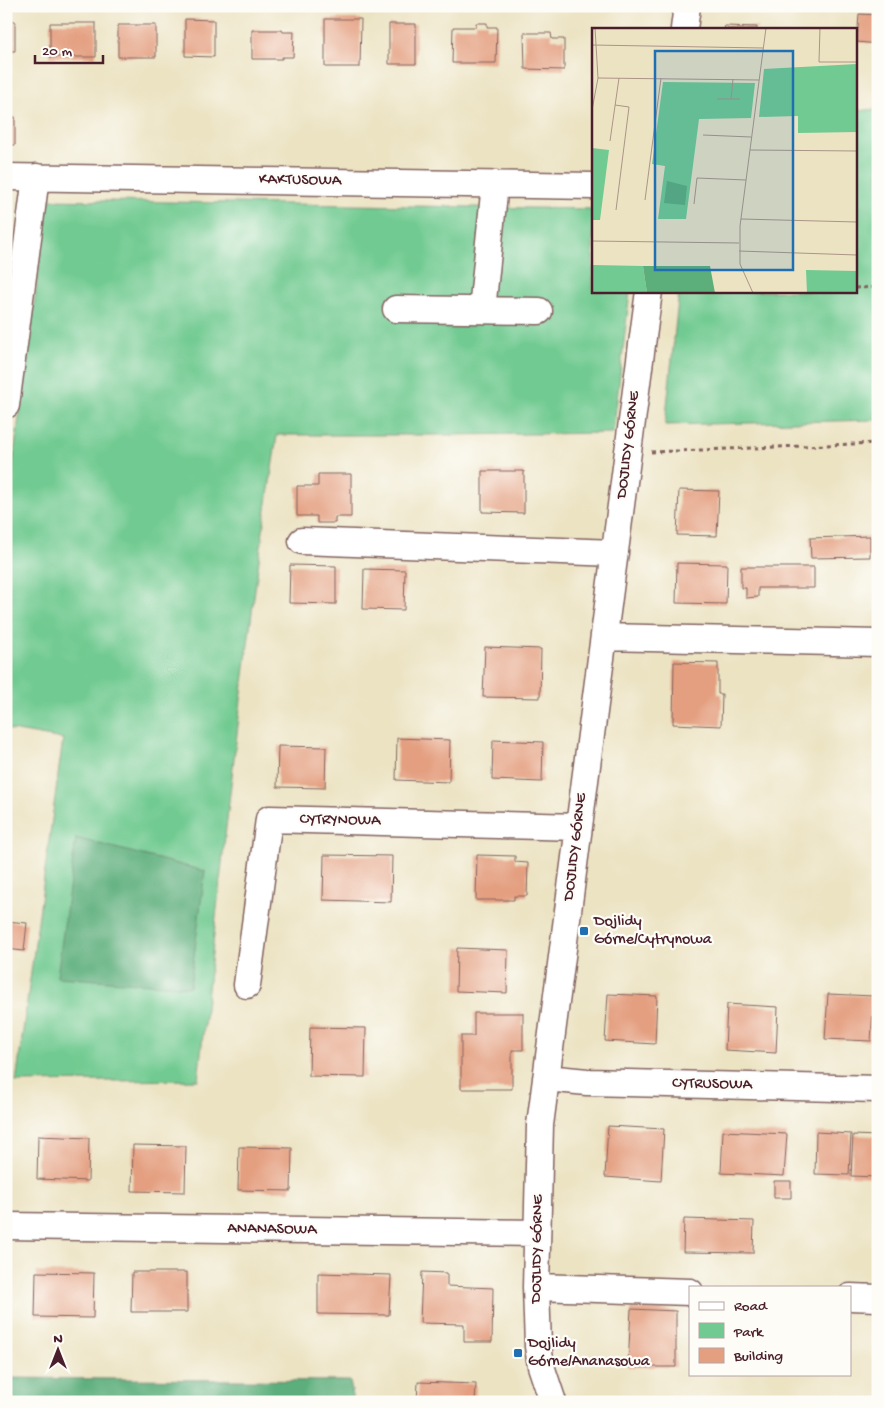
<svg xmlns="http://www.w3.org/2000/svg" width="884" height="1408" viewBox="0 0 884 1408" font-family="'Gochi Hand',sans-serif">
  <rect width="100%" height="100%" fill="#fdfcf7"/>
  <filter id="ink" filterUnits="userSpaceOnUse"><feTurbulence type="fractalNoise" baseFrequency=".02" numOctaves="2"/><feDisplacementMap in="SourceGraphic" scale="10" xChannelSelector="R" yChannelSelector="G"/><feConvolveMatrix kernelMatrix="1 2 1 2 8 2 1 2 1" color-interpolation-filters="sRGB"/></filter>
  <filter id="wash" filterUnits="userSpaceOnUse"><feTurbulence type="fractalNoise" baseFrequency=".0096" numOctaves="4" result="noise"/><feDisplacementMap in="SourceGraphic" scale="20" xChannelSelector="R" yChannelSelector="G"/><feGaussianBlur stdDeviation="1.12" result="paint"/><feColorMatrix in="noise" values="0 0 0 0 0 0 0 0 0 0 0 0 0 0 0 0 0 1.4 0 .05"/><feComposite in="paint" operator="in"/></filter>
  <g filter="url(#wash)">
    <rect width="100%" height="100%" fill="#ece3c3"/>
    <path fill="#71ca91" stroke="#5e745e" d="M878,109V420L665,425L679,291H855V111Z
      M48,200L593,209V291H630L613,433L447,435H277C244,649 222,865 198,1080L16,1082L63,739L6,729V515Z"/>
    <path fill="#5cae7b" stroke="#536653" d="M76,838L205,871L190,987L57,977Z
      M6,1378L350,1381L354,1402H6Z"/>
    <g id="blocks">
      <path fill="#e49f80" d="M859,14L878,15V44L857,42Z
        M185,19L214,20V57L185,56Z
        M325,19H361L360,67H325Z
        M6,21H15V51H6Z
        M50,23H96V57H50Z
        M476,23H487V27H497L496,63H452L453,27H476Z
        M389,24H416V64H389Z
        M118,25H156V57H118Z
        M725,26L757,27V29H724Z
        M252,30H282L283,32H294L293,57H282V59H252Z
        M524,33H551L552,39H564V70L525,69Z
        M6,117H15V145H6Z
        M482,471H524V513L482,512Z
        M318,474H351V517H335V523H317V516H297V486H318Z
        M679,490L719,491L717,536L677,535Z
        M870,536V557L811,558L810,538Z
        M677,563L727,564L726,604L676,603Z
        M290,565L336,566V604L289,603Z
        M741,567H814V588H758V597L746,598V588H741Z
        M364,569L405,570L404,610L363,609Z
        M485,647L541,649L540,698L483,697Z
        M674,662L718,663V694H722L721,726L673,724Z
        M397,738L450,740L449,782L396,780Z
        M493,740L543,742L542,782L492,780Z
        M278,746L326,747L325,788L277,787Z
        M324,855L392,856L391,902L323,900Z
        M477,855L515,856V862L528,863L527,896H514V900H476Z
        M6,921L27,923L24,951L6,949Z
        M457,948L508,950L507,993L456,991Z
        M608,994L657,996L655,1044L605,1041Z
        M828,994L874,996L871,1041L825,1039Z
        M727,1004L778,1007L776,1053L725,1050Z
        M474,1013H523V1050H512V1089H461V1036H474Z
        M310,1027L366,1028L365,1077L309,1076Z
        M608,1126L664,1129L661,1181L605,1177Z
        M723,1131L787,1134L784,1176L721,1173Z
        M816,1132L851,1134L849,1175L815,1174Z
        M853,1135L878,1136V1177L851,1176Z
        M38,1136L89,1138L88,1181L37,1179Z
        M133,1145L186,1146L185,1192L132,1191Z
        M239,1147L292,1148L291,1191L238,1190Z
        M774,1181H791V1198H774Z
        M684,1219L754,1221L753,1253L683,1252Z
        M36,1272L94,1273L93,1318L35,1317Z
        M132,1272H187V1312H131Z
        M422,1272L447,1273V1286L493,1288L492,1342H464V1324L420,1323Z
        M318,1273L391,1275L389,1315L318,1314Z
        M631,1309L676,1311V1367H628Z
        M418,1382L476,1384L475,1402H417Z"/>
    </g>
  </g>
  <g filter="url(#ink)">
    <use href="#blocks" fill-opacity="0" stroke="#836460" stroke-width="1"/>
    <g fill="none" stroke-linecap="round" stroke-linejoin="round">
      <defs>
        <path id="minor" d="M684,29L687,6
          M6,177L593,186
          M396,309L539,311
          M482,310L495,184
          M6,405L36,177
          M302,541L615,553
          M604,637L878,643
          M247,985L269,819L579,827
          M546,1078L587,1082L878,1089
          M6,1226L537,1233
          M536,1287L690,1292
          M850,1297L878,1298
          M553,1402L541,1366L538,1346L536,1287L540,1125L649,291"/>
      </defs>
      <use href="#minor" stroke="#836460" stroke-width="29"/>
      <path stroke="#836460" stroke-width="3" stroke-dasharray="4 4" stroke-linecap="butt" d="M855,288L878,287
        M784,291H808
        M651,452L878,443"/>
      <use href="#minor" stroke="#fff" stroke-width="26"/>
    </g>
  </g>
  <g fill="#1f6fb2" stroke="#fdfcf7" stroke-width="2">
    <rect x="579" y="926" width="10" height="10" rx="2.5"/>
    <rect x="513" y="1348" width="10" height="10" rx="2.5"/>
  </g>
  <g text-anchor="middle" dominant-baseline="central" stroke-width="4.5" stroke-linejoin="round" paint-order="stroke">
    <g font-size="16" fill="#4a1f2b" stroke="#fdfcf7">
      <text transform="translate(300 181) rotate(1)">KAKTUSOWA</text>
      <text transform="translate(629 445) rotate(-83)">DOJLIDY GÓRNE</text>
      <text transform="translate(340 821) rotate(1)">CYTRYNOWA</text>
      <text transform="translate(576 847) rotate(-83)">DOJLIDY GÓRNE</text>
      <text transform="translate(712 1085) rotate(1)">CYTRUSOWA</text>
      <text transform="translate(272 1230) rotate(1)">ANANASOWA</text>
      <text transform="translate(538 1249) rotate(-89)">DOJLIDY GÓRNE</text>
    </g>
    <g font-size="16" fill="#4a1f2b" stroke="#fdfcf7" text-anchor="start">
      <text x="594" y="922">Dojlidy<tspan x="594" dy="18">Górne/Cytrynowa</tspan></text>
      <text x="528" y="1344">Dojlidy<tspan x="528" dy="18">Górne/Ananasowa</tspan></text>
    </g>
  </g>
  <g transform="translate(592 28)">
    <rect width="265" height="265" fill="#ece3c3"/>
    <path d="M265,36V104L206,105V88L167,89L172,41ZM71,54L163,55L159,90L107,91L94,191H66L73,138L60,136ZM0,120L17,122L8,192H0ZM0,237L51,238L55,265H0ZM214,242L265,243V265H215Z" fill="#71ca91"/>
    <path d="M75,153L95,158L93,177L72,175ZM51,238H118L123,265H55Z" fill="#5cae7b"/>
    <path fill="none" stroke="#ab9586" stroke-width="1" d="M228,0L227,34H265M0,17L171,20M6,50L167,52M125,71H148M139,71L141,51M23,77L37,79L24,182M0,82L6,50L3,0M111,107L159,109M18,113L27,50M158,122L265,123M53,172L69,50M102,176L105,150L154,152M149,191L265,194M0,213L147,215M147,223L265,227M161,265L148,236V198L174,0"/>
    <path fill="#1f6fb2" fill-opacity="0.15" stroke="#1f6fb2" stroke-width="2.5" d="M63,23H201V242H63Z"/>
    <rect width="265" height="265" fill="none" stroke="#4a1f2b" stroke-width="2.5"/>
  </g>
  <rect width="884" height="1408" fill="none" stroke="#fdfcf7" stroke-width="25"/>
  <rect x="689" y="1286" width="162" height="90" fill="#fdfcf7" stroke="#b5a4a5"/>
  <rect x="699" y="1302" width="25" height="8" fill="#ffffff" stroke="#b5a4a5"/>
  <text x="734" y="1310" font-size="15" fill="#4a1f2b">Road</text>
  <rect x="699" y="1323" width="25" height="15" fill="#71ca91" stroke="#b5a4a5"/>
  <text x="734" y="1336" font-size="15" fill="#4a1f2b">Park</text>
  <rect x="699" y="1348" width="25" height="15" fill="#e49f80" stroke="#b5a4a5"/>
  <text x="734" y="1360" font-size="15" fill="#4a1f2b">Building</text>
  <g transform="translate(58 1350)" stroke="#fdfcf7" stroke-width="4" paint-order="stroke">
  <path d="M0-4L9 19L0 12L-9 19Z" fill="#4a1f2b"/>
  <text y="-8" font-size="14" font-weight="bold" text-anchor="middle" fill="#4a1f2b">N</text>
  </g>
  <path d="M35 55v8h68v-8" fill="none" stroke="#4a1f2b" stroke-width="2.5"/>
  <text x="42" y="55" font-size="15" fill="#4a1f2b" stroke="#fdfcf7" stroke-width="4" paint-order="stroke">20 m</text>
</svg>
